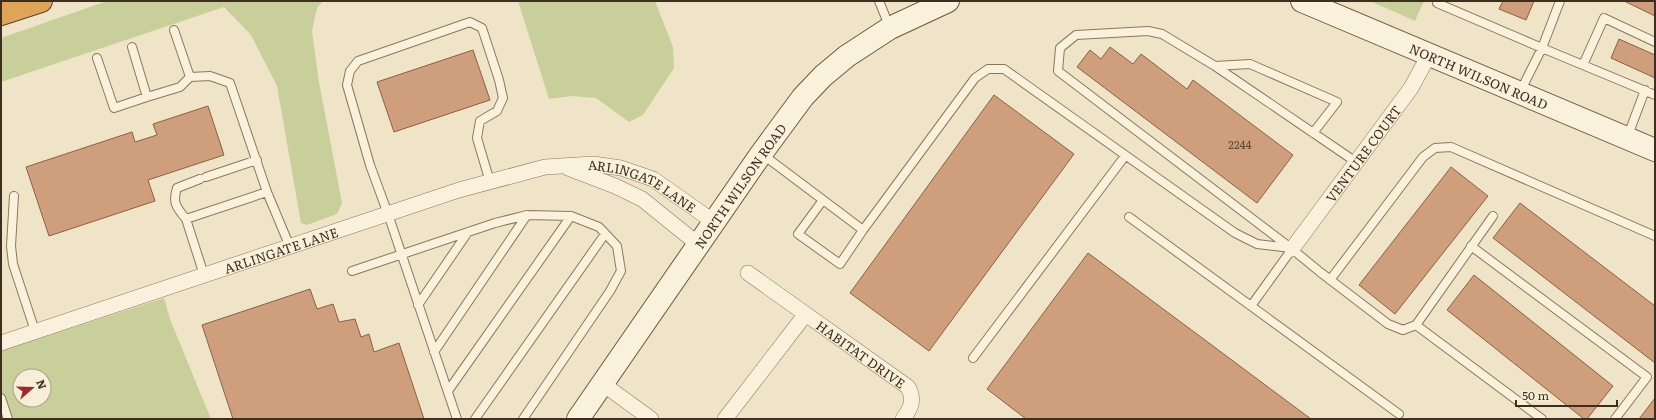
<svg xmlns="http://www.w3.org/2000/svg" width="1656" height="420" viewBox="0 0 1656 420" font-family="Literata,serif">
  <rect width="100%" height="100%" fill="#f0e4c8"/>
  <path fill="#c9cf9b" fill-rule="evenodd" d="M107,1H323L317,8L312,31L319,82L342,203L337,214L307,225L301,223L277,86L251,35L224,7L1,82V38Z
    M518,1H655L673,47L674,68L643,115L629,122L596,98L572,96L549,99Z
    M1370,1H1424L1415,21Z
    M164,298L170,319L211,419H1V351ZM20,376H44V400H20Z"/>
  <path fill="#cf9f7d" stroke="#8d5f41" d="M1503,1H1534L1526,20L1499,9Z
    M1624,1H1655V16Z
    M1619,39L1655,55V78L1611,58Z
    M1110,47L1133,64L1141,54L1187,89L1193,80L1293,155L1257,203L1077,67L1090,50L1101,59Z
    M473,50L490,100L394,132L377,82Z
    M994,95L1074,154L929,351L850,293Z
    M208,106L224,155L148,180L155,201L49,236L26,167L132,132L135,142L157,135L153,124Z
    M1451,167L1488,196L1395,314L1359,285Z
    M1520,203L1655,306V363L1493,238Z
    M1088,253L1311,419H1026L987,389Z
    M1474,275L1613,386L1587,419H1584L1447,310Z
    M310,289L317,309L333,304L339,322L355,319L361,337L369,334L374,352L399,343L424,419H233L202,325Z
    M1655,398V419H1639Z"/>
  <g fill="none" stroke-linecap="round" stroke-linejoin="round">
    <defs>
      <path id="service" d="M879,1L890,28
        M1437,1V3L1542,48L1560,1
        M174,30L190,77L210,76L230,83L267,192L290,247
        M132,47L147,97L180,87L190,77
        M97,58L114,108L147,97
        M1583,65L1604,18L1655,42
        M1215,66L1250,64L1337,102L1313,133
        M1520,92L1542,48L1655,95
        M1627,138L1645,90
        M762,154L863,230L975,78L988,69H1004L1235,233L1257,244L1291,248
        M1356,162L1215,66L1162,34L1148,31L1076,35L1060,48L1058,71L1292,249L1320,272L1388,324L1403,330L1416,325L1542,419
        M206,177L257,160
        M14,196L11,246L13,264L35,331
        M823,200L798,234L840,264L863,230
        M1129,217L1251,306
        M186,219C177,208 172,203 177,188L200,179
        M1471,246L1647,377L1615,419
        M1292,249L1251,306L1399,414
        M352,271L495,223L527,215L571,216L599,227L617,246L621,271L610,291L523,419
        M204,275L186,219L267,192
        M1330,280L1423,157L1435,148L1451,147L1655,236
        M418,305L468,232
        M1416,325L1493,216
        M434,352L527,215
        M973,358L1125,156
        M448,391L571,216
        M1,398L8,419
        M457,419L388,214L370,165L347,85L350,71L358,61L470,22L482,28L499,80L503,98L497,111L480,121L477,138L490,182
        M475,419L605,234"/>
      <g id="minor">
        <path d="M568,168L615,186L642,199L699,245"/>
        <path id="s1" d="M1292,249L1411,88L1429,55"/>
        <path id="s2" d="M748,273L908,387C915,400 911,408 903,419"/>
        <path id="s3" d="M1,343L459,190L545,167L593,164L621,168L653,179L714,222"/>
        <path d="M603,384L651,419"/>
        <path d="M725,419L805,315"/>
      </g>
      <g id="secondary">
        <path id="s4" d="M1302,1L1655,150"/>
        <path id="s5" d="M578,419L761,154L803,97L823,76L847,56L890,28L948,1"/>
      </g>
      <path id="motorway" d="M1,14L41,1"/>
    </defs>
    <use href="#service" stroke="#8d765c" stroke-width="10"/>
    <use href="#minor" stroke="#8d765c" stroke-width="16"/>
    <use href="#secondary" stroke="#6f573f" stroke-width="24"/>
    <use href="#motorway" stroke="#5b4430" stroke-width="24"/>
    <use href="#service" stroke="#faf1dc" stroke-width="8"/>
    <use href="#minor" stroke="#faf1dc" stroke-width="15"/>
    <use href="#secondary" stroke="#faf1dc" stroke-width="22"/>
    <use href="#motorway" stroke="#e0a458" stroke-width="22"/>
  </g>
  <g text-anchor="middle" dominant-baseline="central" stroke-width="3.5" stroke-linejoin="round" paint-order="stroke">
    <g font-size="11" fill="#624a37">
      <text x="1240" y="144">2244</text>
    </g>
    <g font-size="13" fill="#3d2e20" stroke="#f7eed8">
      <text stroke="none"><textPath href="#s4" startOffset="192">NORTH WILSON ROAD</textPath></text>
      <text stroke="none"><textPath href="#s1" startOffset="119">VENTURE COURT</textPath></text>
      <text stroke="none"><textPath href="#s5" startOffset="284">NORTH WILSON ROAD</textPath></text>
      <text stroke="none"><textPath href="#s3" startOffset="674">ARLINGATE LANE</textPath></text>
      <text stroke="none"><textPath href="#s3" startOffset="295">ARLINGATE LANE</textPath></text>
      <text stroke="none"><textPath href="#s2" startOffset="139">HABITAT DRIVE</textPath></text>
    </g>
  </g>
  <rect width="1656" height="420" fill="none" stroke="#3d2e20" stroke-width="4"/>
  <g transform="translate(32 388) rotate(70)"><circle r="19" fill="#f7eed8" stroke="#ada18e"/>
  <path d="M0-3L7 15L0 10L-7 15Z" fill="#9e2a2b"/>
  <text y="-6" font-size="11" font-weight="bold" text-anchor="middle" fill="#3d2e20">N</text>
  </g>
  <path d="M1516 400v6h101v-6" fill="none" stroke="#3d2e20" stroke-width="2"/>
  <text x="1522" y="400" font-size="12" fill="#3d2e20" stroke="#f7eed8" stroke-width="3" paint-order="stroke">50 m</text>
</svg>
